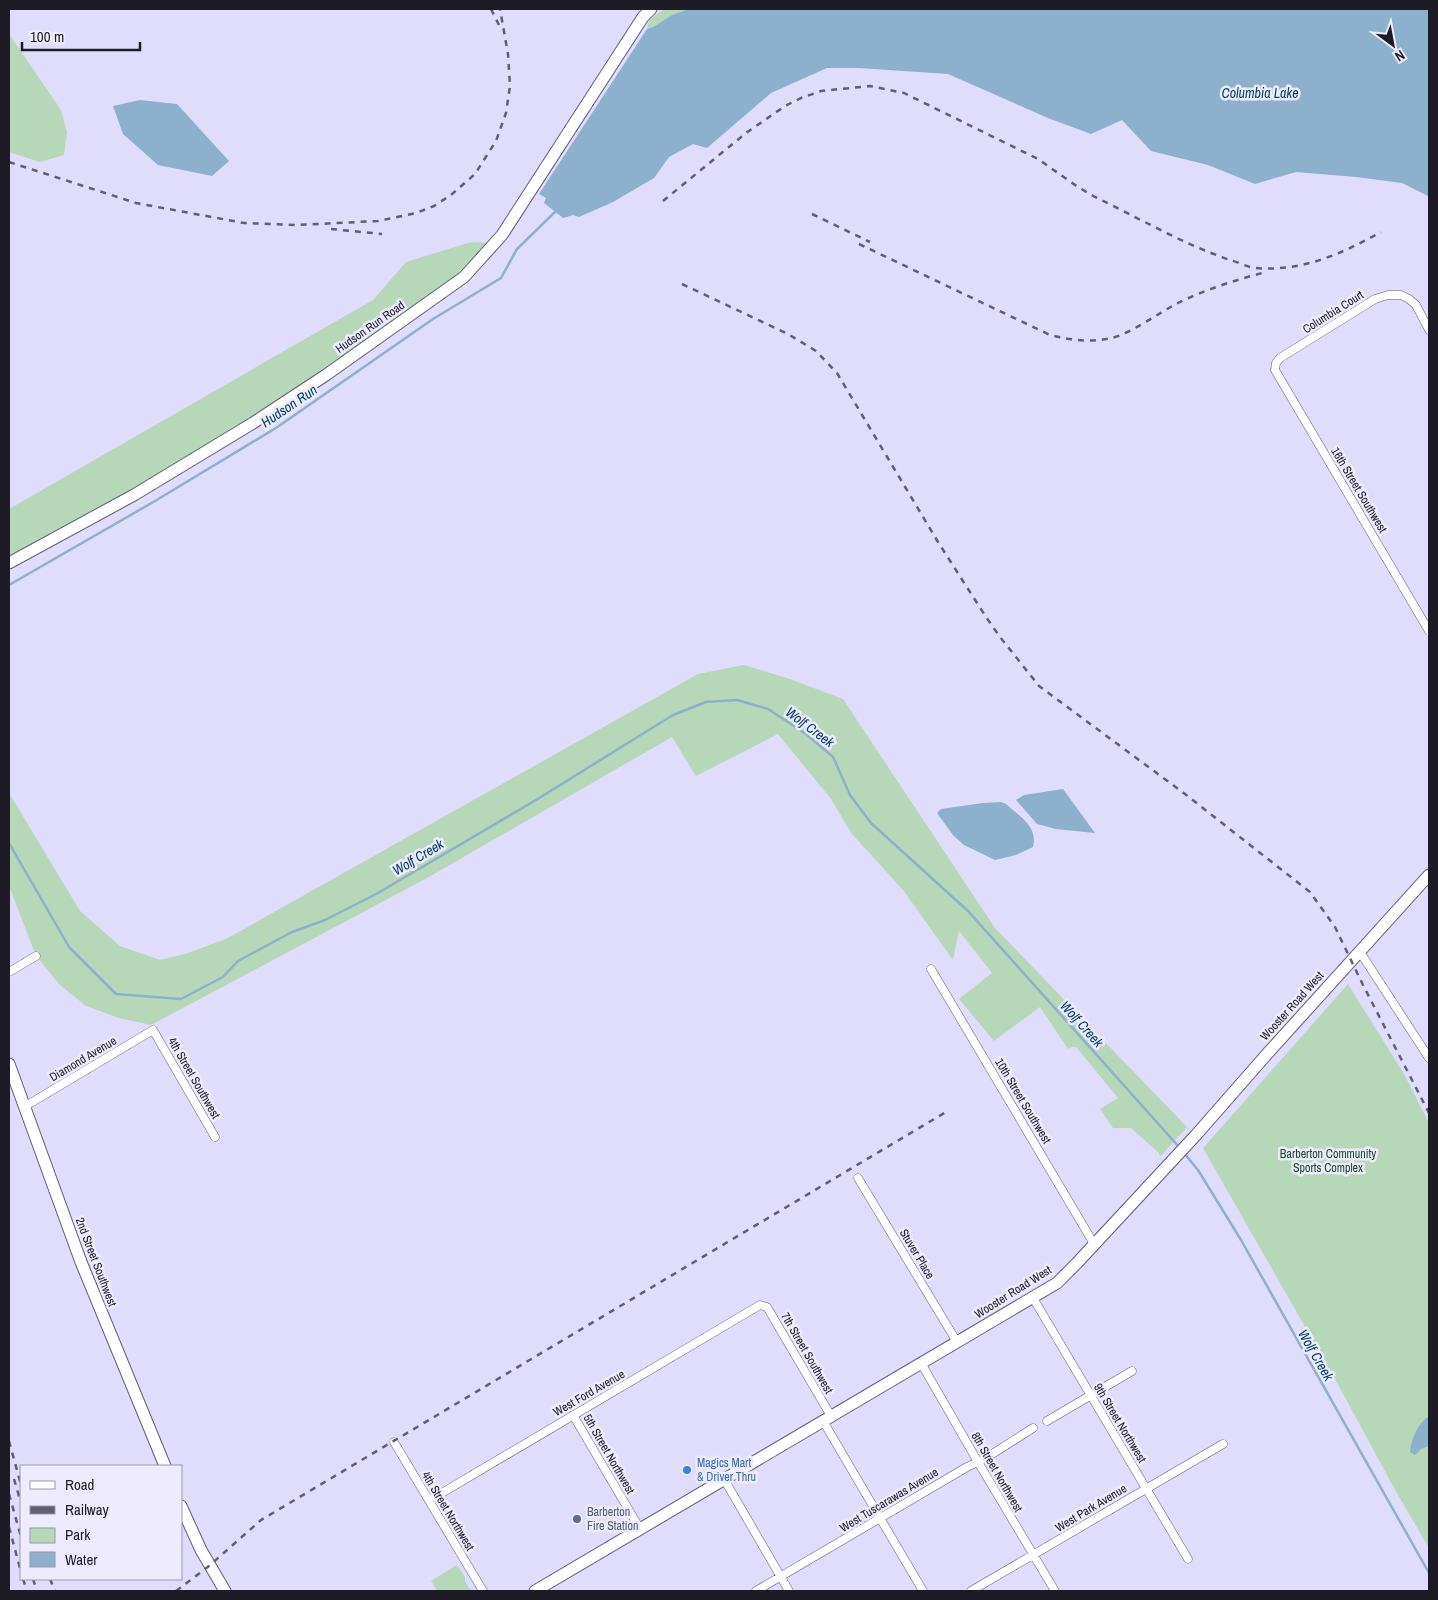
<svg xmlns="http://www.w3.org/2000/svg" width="1438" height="1600" viewBox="0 0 1438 1600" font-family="'Archivo Narrow',sans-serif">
  <rect width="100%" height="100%" fill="#e0dcfb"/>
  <path fill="#b6d8b9" d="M664,9H689L672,15L653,27L647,29L649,20Z
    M9,34L61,110L67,132L64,155L40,162L9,152Z
    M471,242L496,243L479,262L326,375L9,563V509L373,300L406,262Z
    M744,665L790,679L843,699L995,928L1187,1127L1160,1157L1159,1153L1131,1128H1113L1100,1109L1118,1098L1076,1047H1072L1068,1049L1040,1007L994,1041L959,999L992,973L959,931L953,960L903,890L852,834L831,799L778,734L696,776L672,737L427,878L151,1025L119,1018L86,1006L60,985L36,956L9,886V793L80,911L120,946L160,960L185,954L226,939L698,674Z
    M1348,984L1404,1074L1429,1123V1548L1394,1488L1341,1390L1203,1148Z
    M457,1565L465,1577V1581L471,1591H437L431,1581Z"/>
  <path fill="#8db0cd" d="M689,9H1429V195L1428,196L1402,183L1356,177L1296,172L1255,184L1208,165L1151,151L1122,120L1091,134L1048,118L948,74L859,68H827L771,93L707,148L693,144L669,157L654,178L613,202L579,217L573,215L563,218L544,203L546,198L539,194L647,29L653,27L672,15Z
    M140,100L177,104L229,161L212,176L158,165L123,134L113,106Z
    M1063,789L1095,833L1056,829L1037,824L1016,800L1024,795Z
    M1001,802L1006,804C1020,817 1038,826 1033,847L1016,855L995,860L964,845L953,835L937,813L941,809L983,803Z
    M1429,1416V1446L1421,1449L1415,1455L1410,1452C1411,1439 1418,1423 1429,1416Z"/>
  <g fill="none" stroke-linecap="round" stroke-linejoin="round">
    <path stroke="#8db0cd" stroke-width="2.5" d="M9,585L155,501L276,428L433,319L501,278L517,249L555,212
      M9,843L69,947L116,994L181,999L223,977L238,961L292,932L325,920L378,893L536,800L673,715L706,702L737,700L768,709L806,734L833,757L850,795L871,823L968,911L1179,1147
      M1184,1153L1198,1170L1241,1240L1429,1573"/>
    <defs>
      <path id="street" d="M1429,330L1416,305L1409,299L1401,295H1388L1375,299L1280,358L1276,363L1275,370L1429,631
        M1360,952L1429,1058
        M931,969L1094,1244
        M9,972L36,956
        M24,1107L153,1030L215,1137
        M858,1178L957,1342
        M1033,1298L1188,1559
        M921,1363L978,1462L1055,1591
        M573,1415L640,1529
        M823,1421L923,1591
        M1047,1421L1132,1371
        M394,1442L483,1591
        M724,1479L789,1591
        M430,1500L760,1305L767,1307L831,1416
        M756,1591L967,1467L986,1458L1033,1428
        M971,1591L1223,1444"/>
      <path id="secondary" d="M9,563L134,495L253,423L326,375L464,277L502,235L643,17L651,9
        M9,1064L81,1262L165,1466
        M181,1506L201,1550L225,1591
        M535,1591L1057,1283L1077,1263L1196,1135L1267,1054L1429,875"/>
    </defs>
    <use href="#street" stroke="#5f5b76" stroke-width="9"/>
    <use href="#secondary" stroke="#5f5b76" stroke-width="13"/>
    <use href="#street" stroke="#fff" stroke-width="8"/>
    <use href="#secondary" stroke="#fff" stroke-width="11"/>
    <path stroke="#605e70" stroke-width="2.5" stroke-dasharray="6 6" stroke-linecap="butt" d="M491,9L499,25
      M9,162L136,203L244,223L297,225L378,221L416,213L434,206L451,195L475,174L496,141L506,113L510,86L508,54L500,9
      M663,201L746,133L785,106L801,98L821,91L870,86L904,93L1038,159L1078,187L1095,197C1139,218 1183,244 1230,260C1238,262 1247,267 1255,268C1302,272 1341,254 1381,232
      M812,214L870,242
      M331,229L382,234
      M859,244L1050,335C1071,340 1090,343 1111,338C1128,335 1159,313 1176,304C1204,290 1235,280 1266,272
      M682,284L788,334L816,351L837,373L938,542L986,617L1000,637L1039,686L1185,794L1310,892L1335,927L1363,985L1429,1113
      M9,1441L21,1485
      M14,1479L21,1503
      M9,1494L21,1537
      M9,1527L21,1572
      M23,1579L27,1591
      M33,1579L37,1591
      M50,1579L55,1591
      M176,1591L209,1566L261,1520L946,1112"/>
  </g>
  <circle fill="#3f7fe0" stroke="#edebfd" stroke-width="2" cx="687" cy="1470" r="5"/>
  <circle fill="#5c6f8a" stroke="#edebfd" stroke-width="2" cx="577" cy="1519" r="5"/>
  <g text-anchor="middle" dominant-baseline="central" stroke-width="5" stroke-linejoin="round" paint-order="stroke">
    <g font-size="12" fill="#1d1b26" stroke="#edebfd">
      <text transform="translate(1333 312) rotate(-32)">Columbia Court</text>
      <text transform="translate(370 327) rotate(-35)">Hudson Run Road</text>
      <text transform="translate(1359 490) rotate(59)">16th Street Southwest</text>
      <text transform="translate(1292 1006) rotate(-48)">Wooster Road West</text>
      <text transform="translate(83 1059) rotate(-31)">Diamond Avenue</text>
      <text transform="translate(194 1078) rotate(60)">4th Street Southwest</text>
      <text transform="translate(1023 1101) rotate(59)">10th Street Southwest</text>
      <text transform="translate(917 1254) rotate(59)">Stuver Place</text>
      <text transform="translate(96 1262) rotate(69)">2nd Street Southwest</text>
      <text transform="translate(1013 1292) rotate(-32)">Wooster Road West</text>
      <text transform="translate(807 1353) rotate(60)">7th Street Southwest</text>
      <text transform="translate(589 1393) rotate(-30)">West Ford Avenue</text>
      <text transform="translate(1120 1423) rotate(59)">9th Street Northwest</text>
      <text transform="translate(609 1454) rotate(60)">5th Street Northwest</text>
      <text transform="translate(997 1472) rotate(60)">8th Street Northwest</text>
      <text transform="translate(889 1500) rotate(-31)">West Tuscarawas Avenue</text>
      <text transform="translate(1091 1508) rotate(-31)">West Park Avenue</text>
      <text transform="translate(448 1511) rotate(59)">4th Street Northwest</text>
    </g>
    <g font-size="12" fill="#194b22" stroke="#edebfd">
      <text x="1328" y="1154">Barberton Community<tspan x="1328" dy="14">Sports Complex</tspan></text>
    </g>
    <g font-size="12" fill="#366cbe" stroke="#edebfd" text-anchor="start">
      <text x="697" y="1463">Magics Mart<tspan x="697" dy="14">&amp; Driver Thru</tspan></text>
    </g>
    <g font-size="12" fill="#4e5e75" stroke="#edebfd" text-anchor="start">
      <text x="587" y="1512">Barberton<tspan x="587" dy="14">Fire Station</tspan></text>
    </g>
    <g font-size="14" font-style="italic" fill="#054268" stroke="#edebfd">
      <text x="1260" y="93">Columbia Lake</text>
      <text transform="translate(289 406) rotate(-34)">Hudson Run</text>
      <text transform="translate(810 727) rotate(37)">Wolf Creek</text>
      <text transform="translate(418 857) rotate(-31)">Wolf Creek</text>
      <text transform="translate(1082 1024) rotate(48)">Wolf Creek</text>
      <text transform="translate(1316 1355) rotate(60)">Wolf Creek</text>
    </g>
  </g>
  <rect width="1438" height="1600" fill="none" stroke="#1d1b26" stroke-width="20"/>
  <rect x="20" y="1465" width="162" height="115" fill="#edebfd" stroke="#9a98a7"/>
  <rect x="30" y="1481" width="25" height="8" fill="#ffffff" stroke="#9a98a7"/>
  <text x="65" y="1490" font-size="15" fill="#1d1b26">Road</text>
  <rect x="30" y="1506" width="25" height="8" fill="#605e70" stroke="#9a98a7"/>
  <text x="65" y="1515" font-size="15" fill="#1d1b26">Railway</text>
  <rect x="30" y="1528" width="25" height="15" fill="#b6d8b9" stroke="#9a98a7"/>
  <text x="65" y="1540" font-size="15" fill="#1d1b26">Park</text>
  <rect x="30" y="1552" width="25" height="15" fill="#8db0cd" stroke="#9a98a7"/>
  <text x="65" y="1565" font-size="15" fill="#1d1b26">Water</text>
  <g transform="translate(1393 45) rotate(148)" stroke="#edebfd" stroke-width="4" paint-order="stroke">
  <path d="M0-4L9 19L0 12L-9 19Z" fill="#1d1b26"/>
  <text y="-8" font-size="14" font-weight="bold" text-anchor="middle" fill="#1d1b26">N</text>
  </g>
  <path d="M22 42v8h118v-8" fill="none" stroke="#1d1b26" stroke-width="2.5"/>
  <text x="30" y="42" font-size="15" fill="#1d1b26" stroke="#edebfd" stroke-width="4" paint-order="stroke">100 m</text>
</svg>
